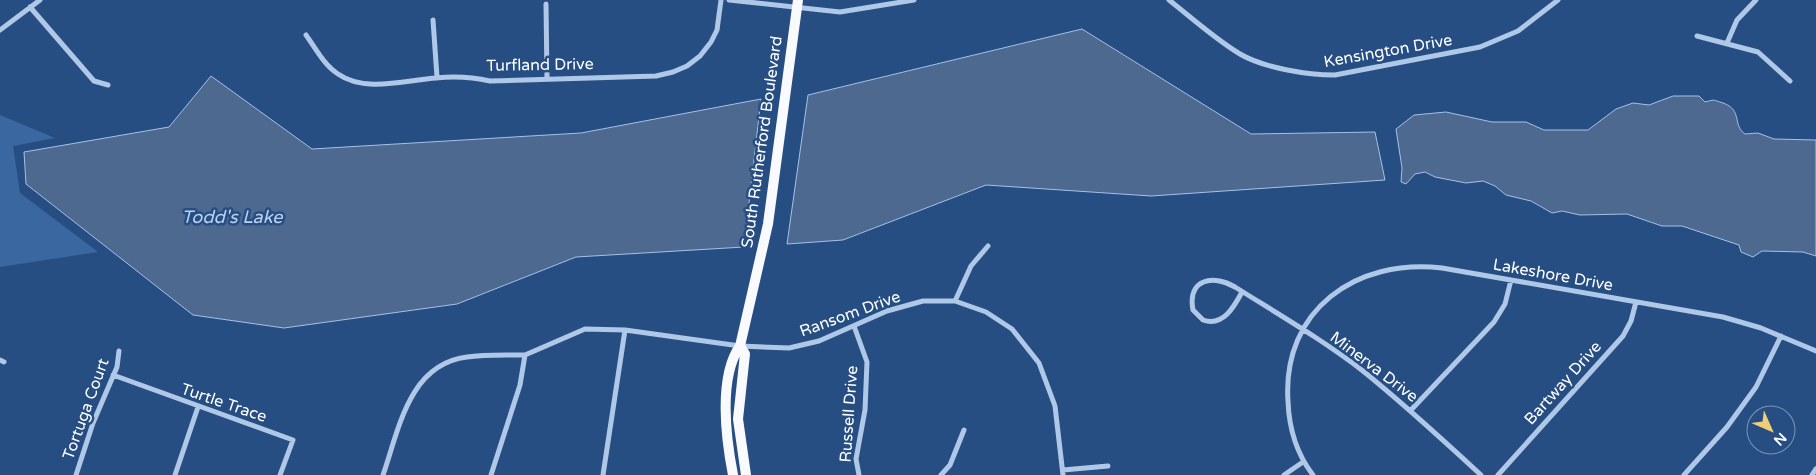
<svg xmlns="http://www.w3.org/2000/svg" width="1816" height="475" viewBox="0 0 1816 475" font-family="'Varela Round',sans-serif">
  <rect width="100%" height="100%" fill="#264e83"/>
  <path fill="#3b67a0" d="M0,115L55,138L13,146L20,193L98,252L0,267Z"/>
  <path fill="#4d6990" stroke="#a4c2e8" d="M1082,29L1251,134L1375,132L1385,180L1151,196L986,185L843,240L787,244L808,95Z
    M211,76L312,149L581,133L761,99L744,247L576,257L457,304L284,328L193,315L26,184L24,152L169,127Z
    M1673,96H1699L1705,102C1716,99 1713,100 1723,103C1743,110 1732,125 1745,134L1758,133L1774,139L1816,140V256L1803,252L1762,251L1753,257L1741,252L1739,245L1682,226H1662L1627,214L1580,215L1562,211L1552,213L1531,201L1506,195L1495,186L1483,181L1466,183L1435,177L1425,172L1415,174L1406,184L1401,182L1402,168L1396,129L1414,115L1446,112L1492,122H1526L1544,130H1588L1616,109L1633,103L1649,105Z"/>
  <g fill="none" stroke-linecap="round" stroke-linejoin="round">
    <path stroke="#b0c8e7" stroke-width="5" d="M729,0L840,12L914,0
      M1169,0C1192,18 1215,39 1240,54C1264,68 1307,75 1335,75L1480,47L1518,31L1558,0
      M546,4L547,79
      M30,7L94,81L108,85
      M433,20L437,77
      M0,30L40,0
      M306,35C316,49 324,65 338,74C365,93 406,80 436,78C455,76 472,77 490,81L656,76L673,72L687,66L700,56L711,42L717,30L721,0
      M1697,36L1758,52L1790,81
      M1727,43L1737,20L1756,0
      M1242,292C1234,307 1223,327 1203,320L1193,310C1187,279 1213,274 1235,287C1278,314 1323,340 1363,371C1404,404 1442,439 1481,475
      M955,301L971,266L988,246
      M854,326L867,362L865,410L856,459L859,475
      M625,330L740,346L789,348L819,341L887,311L923,301H955L986,312L1012,329L1039,363L1055,406L1063,475
      M525,355L585,329L625,330L603,475
      M0,360L4,362
      M113,375L293,440L280,475
      M1411,410L1494,322L1505,304L1511,280
      M1063,470L1108,466
      M76,475L93,423L117,367L119,351
      M175,475L198,407
      M383,475C399,429 409,364 467,357C485,354 506,355 525,355L520,385L491,475
      M941,475L950,465L964,430
      M1284,475L1303,462
      M1313,475C1296,453 1289,429 1288,401C1282,310 1356,258 1442,268L1723,317L1761,328L1816,351
      M1498,475L1623,336L1631,321L1636,302
      M1684,475L1727,427L1756,387L1781,336
      M1812,475L1816,469"/>
    <path stroke="#f8fafe" stroke-width="10" d="M740,346L745,354L738,419L746,475
      M733,475C726,439 718,377 740,346L768,224L798,0"/>
  </g>
  <g text-anchor="middle" dominant-baseline="central" stroke-width="5" stroke-linejoin="round" paint-order="stroke">
    <g font-size="16" fill="#fff" stroke="#264e83">
      <text transform="translate(1388 51) rotate(-10)">Kensington Drive</text>
      <text transform="translate(540 65) rotate(-1)">Turfland Drive</text>
      <text transform="translate(762 142) rotate(-82)">South Rutherford Boulevard</text>
      <text transform="translate(1553 275) rotate(10)">Lakeshore Drive</text>
      <text transform="translate(850 314) rotate(-20)">Ransom Drive</text>
      <text transform="translate(1374 367) rotate(37)">Minerva Drive</text>
      <text transform="translate(1563 383) rotate(-48)">Bartway Drive</text>
      <text transform="translate(224 403) rotate(19)">Turtle Trace</text>
      <text transform="translate(86 409) rotate(-70)">Tortuga Court</text>
      <text transform="translate(849 414) rotate(-86)">Russell Drive</text>
    </g>
    <g font-size="18" font-style="italic" fill="#bbd2ef" stroke="#264e83">
      <text x="232" y="217">Todd's Lake</text>
    </g>
  </g>
  <g transform="translate(1771 430) rotate(135)"><circle r="24" fill="#264e83" stroke="#7d95b5"/>
  <path d="M0-4L9 19L0 12L-9 19Z" fill="#f0ce75"/>
  <text y="-8" font-size="14" font-weight="bold" text-anchor="middle" fill="#ffffff">N</text>
  </g>
</svg>
